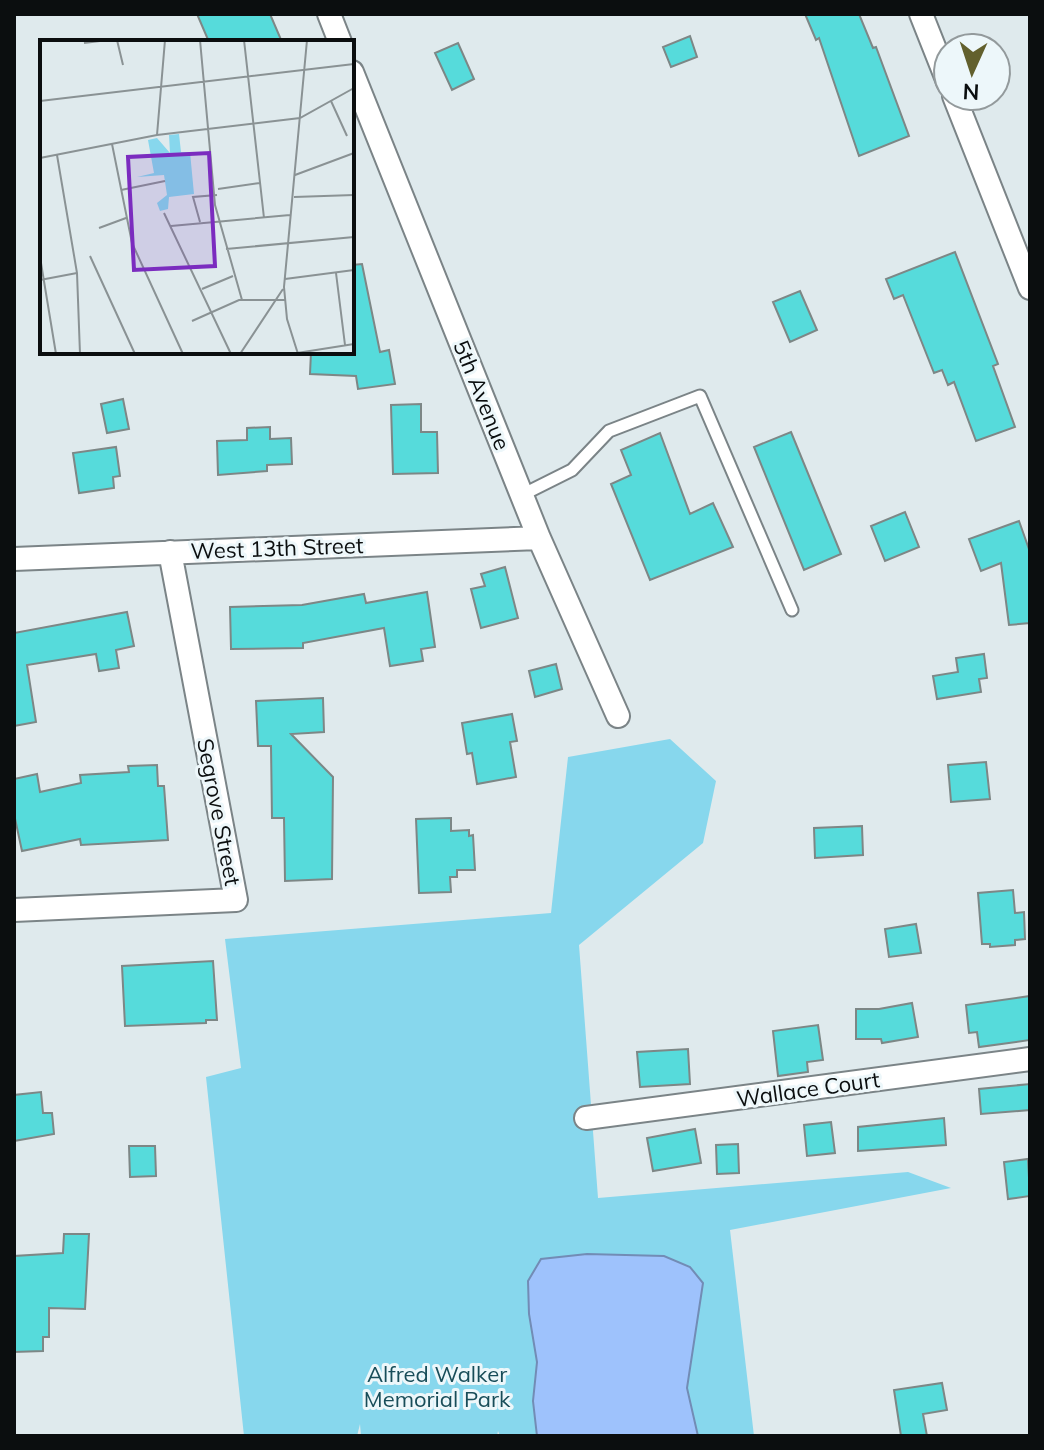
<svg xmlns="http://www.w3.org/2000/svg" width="1044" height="1450" viewBox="0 0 1044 1450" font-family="Mulish,sans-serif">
  <rect width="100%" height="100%" fill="#dfeaed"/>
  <path fill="#87d7ed" d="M670,739L716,781L703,843L579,945L598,1198L908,1172L951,1188L730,1230L754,1436H698L687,1388L703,1283L528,1281L529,1314L537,1362L533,1401L537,1436H500L498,1431L497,1436H361L360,1424L357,1436H244L206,1077L241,1068L225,939L551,913L568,757Z"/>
  <path fill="#9ec2fc" stroke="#728cb5" stroke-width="2" d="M587,1254L664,1256L690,1267L703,1283L687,1388L698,1436H537L533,1401L537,1362L529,1314L528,1281L541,1259Z"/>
  <path fill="#56dbdb" stroke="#7d8786" stroke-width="2" d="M197,14H270L282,42H209Z
    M805,14H859L873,48L876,47L909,136L859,156L819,38L816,40Z
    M690,36L697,57L671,67L663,47Z
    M458,43L474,79L452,90L435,53Z
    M955,252L998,364L993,366L1015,427L976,441L954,382L948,385L942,370L934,373L903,295L894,299L886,279Z
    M362,264L380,352L389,350L395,384L358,389L356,376L310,374L311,352H353L352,265Z
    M800,291L817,330L790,342L773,302Z
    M123,399L129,429L107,433L101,404Z
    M421,404V432H437L438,473L393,474L391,405Z
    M270,427V439L291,438L292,464L267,465V471L218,475L217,441L247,440V428Z
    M791,432L841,554L804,570L754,447Z
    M660,433L690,514L713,503L733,547L650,580L611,484L631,475L621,450Z
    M116,447L120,476L113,477L114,488L79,493L73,453Z
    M905,512L919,547L885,561L871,526Z
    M1019,521L1030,552V623L1009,625L1001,563L981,571L969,539Z
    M505,567L518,618L481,628L471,589L485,586L481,574Z
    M427,592L435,647L421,649L423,661L390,666L384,628L303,643V648L231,649L230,607L302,605L364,594L366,603Z
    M127,612L134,646L116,650L119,668L99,671L96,654L27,665L36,722L14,726V633Z
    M984,654L987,678L979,679L981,692L937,699L933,676L958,672L956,658Z
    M556,664L562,689L535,697L529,671Z
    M323,698L324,732L291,734L333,777L332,879L285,881L284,818H272L271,746H258L256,701Z
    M512,714L517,741L510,742L516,777L477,784L472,753L467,754L462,723Z
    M986,762L990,799L951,802L948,765Z
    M157,765L158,786H164L168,840L81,845L80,839L22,851L14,814V779L37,774L40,792L81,783L80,775L129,772L128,766Z
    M451,818V831L469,830V836L473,835L475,870H457V877H450L451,892L419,893L416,819Z
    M862,826L863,855L815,858L814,828Z
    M1013,890L1015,913L1024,912L1025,939L1015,940V945L990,947V944H982L978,893Z
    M916,924L921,953L889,957L885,929Z
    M213,961L217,1020H206V1023L125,1026L122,966Z
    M1030,996V1040L979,1047L977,1032L969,1033L966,1005Z
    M912,1003L918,1037L882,1043L881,1039H856V1009H879Z
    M818,1025L823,1060L807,1062L808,1072L778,1076L773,1031Z
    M688,1049L690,1084L640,1087L637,1052Z
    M1030,1084V1110L981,1114L979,1089Z
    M41,1092L43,1113H52L54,1134L14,1141V1095Z
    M944,1118L946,1145L858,1151V1127Z
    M831,1122L835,1153L807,1156L804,1125Z
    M695,1129L701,1163L653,1171L647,1138Z
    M738,1144L739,1173L717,1174L716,1145Z
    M129,1146H155L156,1176L130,1177Z
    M1028,1159L1030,1196L1008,1199L1004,1162Z
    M64,1234H89L85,1309L49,1308V1337H43V1351L14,1352V1256L63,1253Z
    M942,1383L947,1410L923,1414L927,1436H901L894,1390Z"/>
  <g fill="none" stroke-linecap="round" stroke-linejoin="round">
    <defs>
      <path id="service" d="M522,495L572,470L609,431L700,396L792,610"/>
      <path id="minor" d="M329,14L340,42
        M921,14L948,82
        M352,72L539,538L618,716
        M954,96L1030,288
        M14,559L539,538
        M14,910L236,900L170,552
        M586,1118L1030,1059"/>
    </defs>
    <use href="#service" stroke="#7b8487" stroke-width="15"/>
    <use href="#minor" stroke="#7b8487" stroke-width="26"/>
    <use href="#service" stroke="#fff" stroke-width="11"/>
    <use href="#minor" stroke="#fff" stroke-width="22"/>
  </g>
  <g text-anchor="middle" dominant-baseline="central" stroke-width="6" stroke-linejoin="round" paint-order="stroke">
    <g font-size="22" fill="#0b0e0f" stroke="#edf7fa">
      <text transform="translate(482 395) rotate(68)">5th Avenue</text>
      <text transform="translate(277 548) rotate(-2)">West 13th Street</text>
      <text transform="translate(219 812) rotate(79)">Segrove Street</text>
      <text transform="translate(808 1089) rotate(-8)">Wallace Court</text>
    </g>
    <g font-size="22" fill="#184d59" stroke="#edf7fa">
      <text x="437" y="1374">Alfred Walker<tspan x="437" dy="25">Memorial Park</tspan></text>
    </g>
  </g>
  <g transform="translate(40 40)">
    <rect width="314" height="314" fill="#dfeaed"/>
    <path d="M139,94L141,112H150L154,154L129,157L128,169L120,171L117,163L127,155L124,135L97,137L114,133L108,100L117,98L130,113L129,95Z" fill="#87d7ed"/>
    <path fill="none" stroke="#8a9294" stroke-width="2" d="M77,0L83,25M160,0L175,165L202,260M204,0L224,178M44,3L68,0M0,61L314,24M291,61L307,96M117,95L125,0M72,104L92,203L143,314M17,115L37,233L40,314M0,118L117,95L260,78L314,48M255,135L314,113M178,149L220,143M81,150L125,141M254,157L314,155M124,173L191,314M160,182L153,157L177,155M131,186L250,175M59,188L86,178M186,209L314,197M50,216L95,314M0,217L16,314M296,233L305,305M245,239L314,230M0,240L37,233M162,249L193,236M152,281L199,260H245M257,313L314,304M200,314L243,249M258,314L247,279L244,247L267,0"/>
    <path fill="#7b2cbf" fill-opacity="0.15" stroke="#7b2cbf" stroke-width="4" d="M169,113L175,226L94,230L88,117Z"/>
    <rect width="314" height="314" fill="none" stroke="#0b0e0f" stroke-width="4"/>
  </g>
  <rect width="1044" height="1450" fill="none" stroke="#0b0e0f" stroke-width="32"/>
  <g transform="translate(972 72) rotate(183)"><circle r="38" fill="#edf7fa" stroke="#939a9c" stroke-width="2"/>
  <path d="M0-6L14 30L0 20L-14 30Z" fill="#62602d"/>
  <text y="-12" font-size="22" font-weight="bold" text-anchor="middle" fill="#0b0e0f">N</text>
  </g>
</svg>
